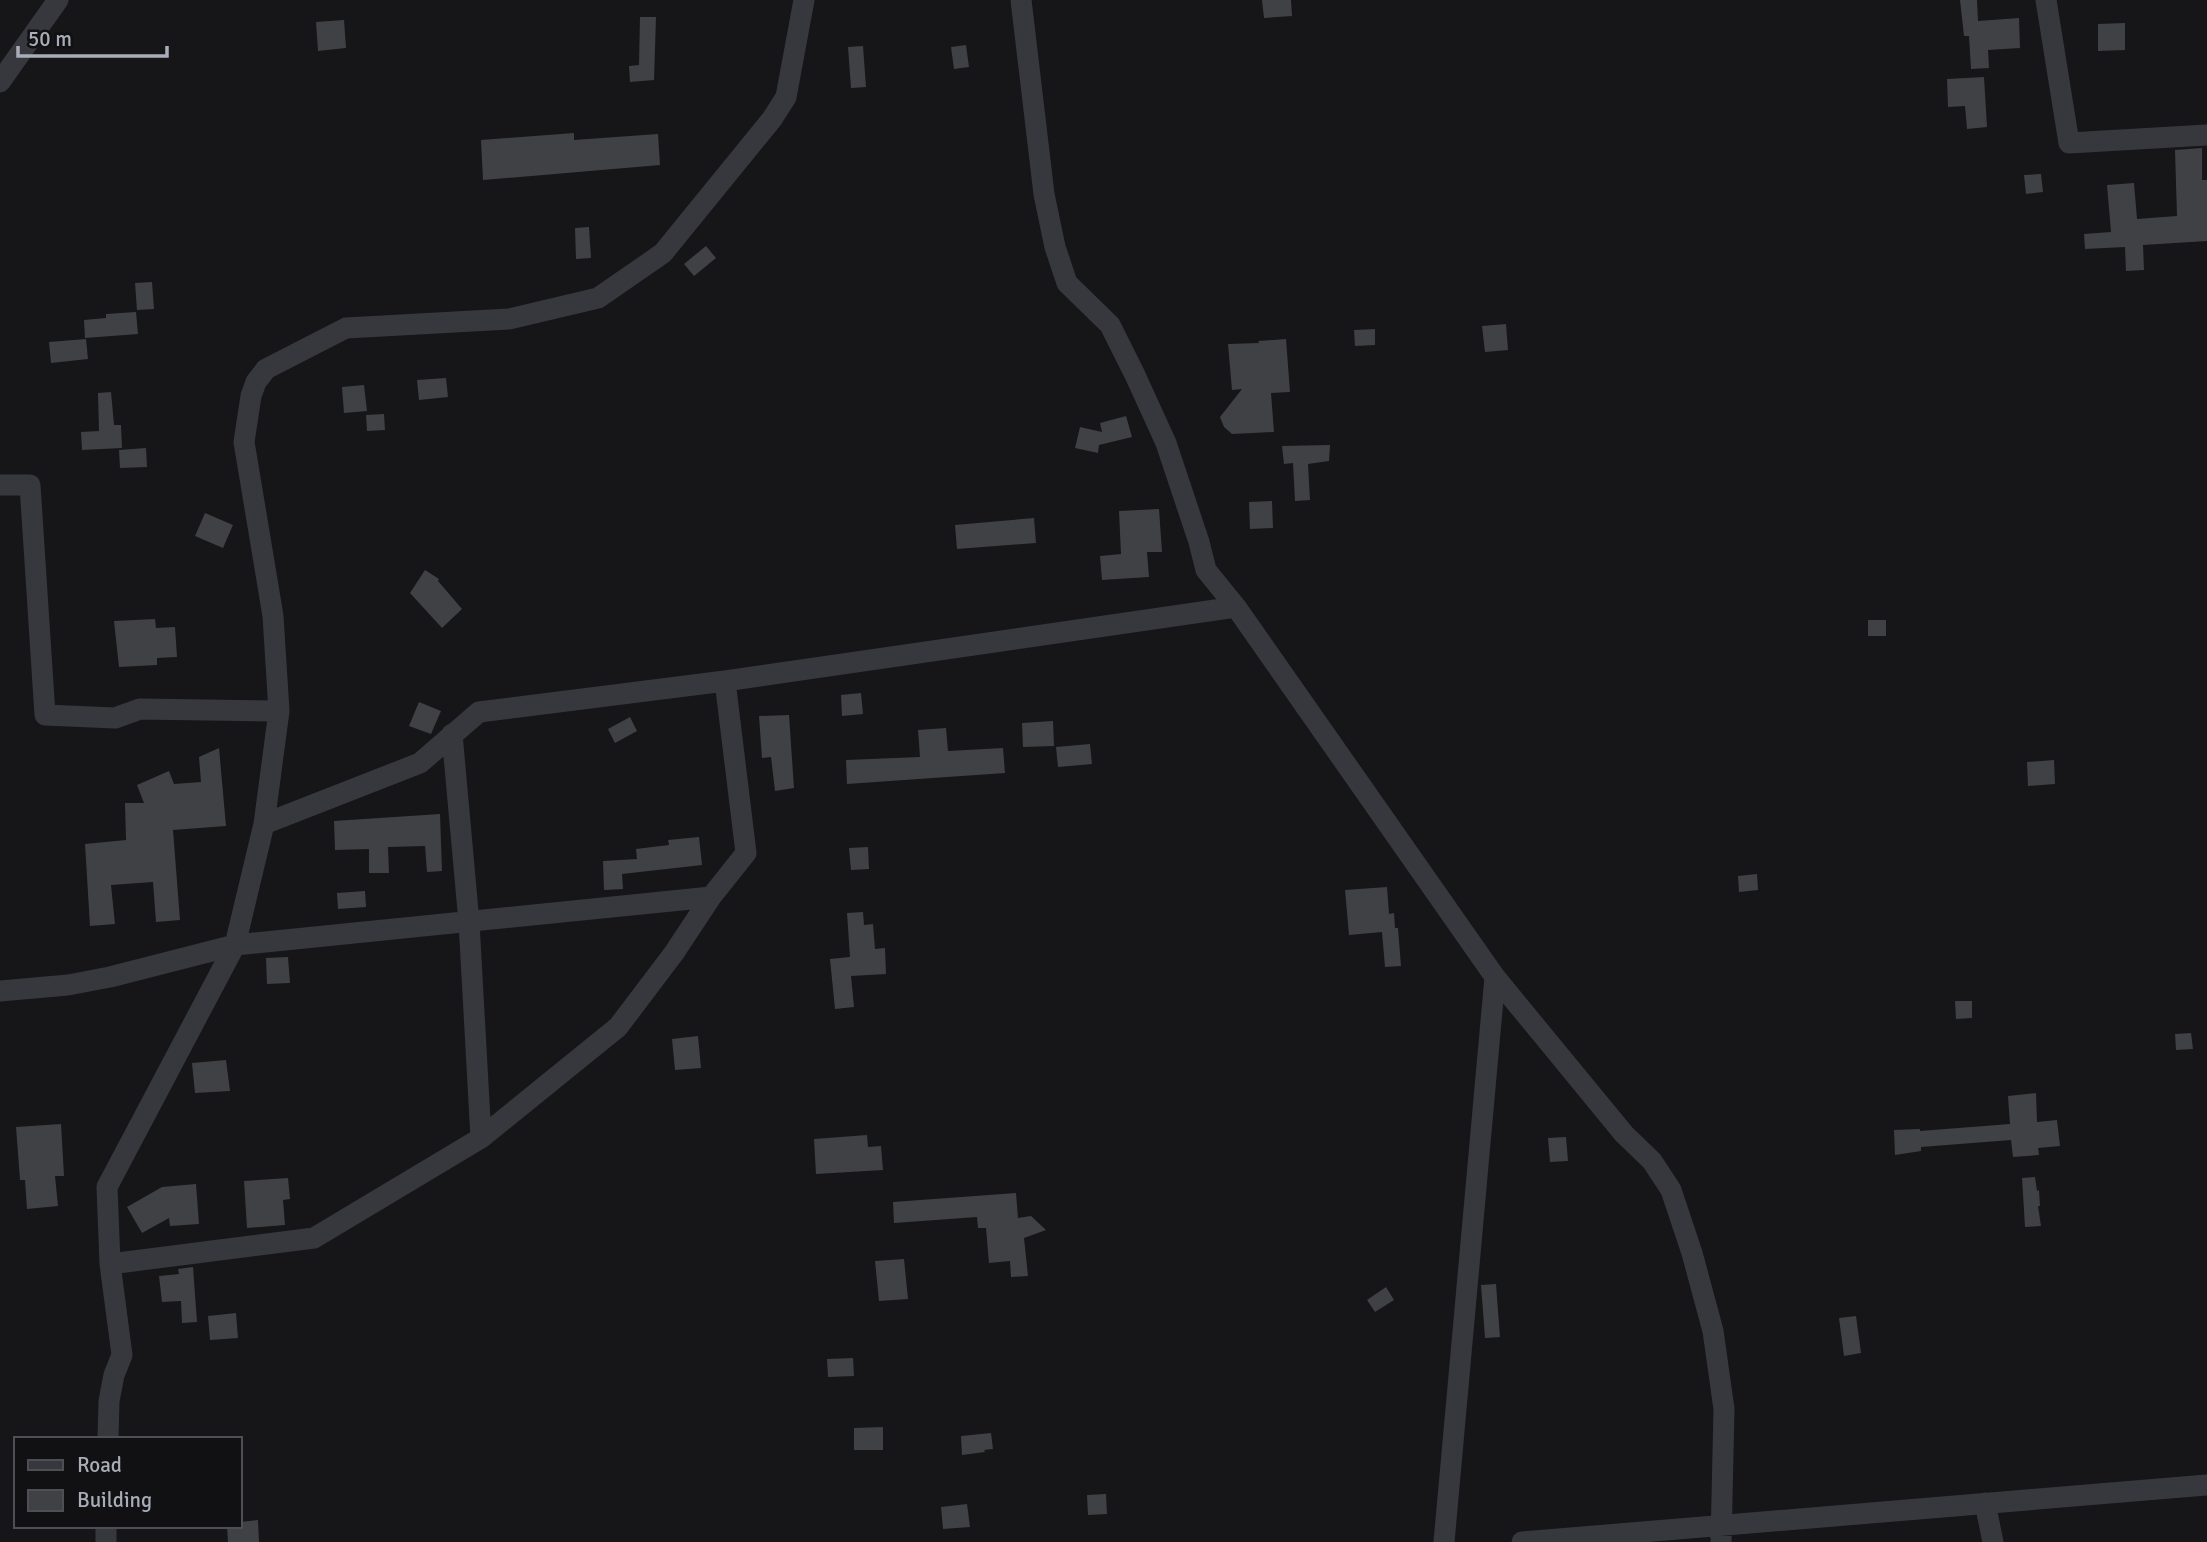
<svg xmlns="http://www.w3.org/2000/svg" width="2207" height="1542" viewBox="0 0 2207 1542" font-family="Signika,sans-serif">
  <rect width="100%" height="100%" fill="#161618"/>
  <path fill="#404145" d="M1262,0H1291L1292,16L1264,18Z
    M1960,0H1977L1978,21L2019,18L2020,48L1988,50L1989,68L1971,69L1969,36H1964Z
    M640,17H656L654,80L630,82L629,66L639,65Z
    M344,20L346,48L318,51L316,22Z
    M2125,23V50L2098,51V24Z
    M966,45L969,67L954,69L951,47Z
    M863,46L866,87L851,88L848,47Z
    M1984,77L1987,127L1967,129L1965,106L1948,107L1947,79Z
    M574,133V140L658,134L660,165L483,180L481,140Z
    M2202,148V180H2207V241L2143,245L2144,270L2126,271L2125,247L2085,249L2084,234L2111,232L2107,185L2134,183L2137,219L2177,216L2175,150Z
    M2041,174L2043,192L2026,194L2024,175Z
    M589,227L591,258L576,259L575,228Z
    M706,246L716,258L694,276L684,264Z
    M152,282L154,309L137,310L135,283Z
    M136,312L138,334L85,338L84,320L106,318V314Z
    M1506,324L1508,350L1485,352L1482,326Z
    M1375,329V345L1355,346L1354,330Z
    M86,339L88,359L51,363L49,342Z
    M1286,339L1290,392L1271,393L1274,432L1232,434L1224,427L1220,417L1242,389L1232,390L1228,344L1259,343L1258,341Z
    M446,378L448,397L419,400L417,380Z
    M364,385L367,411L344,413L342,387Z
    M111,392L114,425H121L122,448L82,450L81,432L99,431L98,393Z
    M384,414L385,430L367,431L366,415Z
    M1126,416L1132,437L1099,445L1098,453L1075,448L1080,427L1102,432L1100,423Z
    M1330,445L1329,461L1308,464L1310,500L1295,501L1293,463L1284,464L1282,446Z
    M146,448L147,467L120,468L119,450Z
    M1272,501L1273,528L1250,529L1249,502Z
    M1159,509L1162,552H1147L1149,577L1102,580L1100,556L1121,554L1119,511Z
    M205,513L233,525L223,548L195,536Z
    M1034,518L1036,543L957,549L955,525Z
    M425,570L439,579L438,581L462,609L442,628L410,593Z
    M155,619L156,628L175,627L177,657L157,658V665L119,667L114,621Z
    M1868,620H1886V636H1868Z
    M861,693L863,714L842,716L841,695Z
    M419,702L441,711L431,734L409,726Z
    M789,715L794,788L775,791L771,757L762,758L759,716Z
    M630,717L637,731L615,743L608,729Z
    M1053,721L1054,746L1023,747L1022,723Z
    M946,728L948,751L1003,748L1005,773L847,784L846,760L920,757L918,730Z
    M1090,744L1092,764L1058,767L1056,747Z
    M219,748L226,826L173,830L180,920L156,922L153,882L111,885L115,924L90,926L85,844L126,840L125,803H144L137,785L169,771L174,784L201,782L199,757Z
    M2054,760L2055,784L2028,786L2027,762Z
    M440,814L442,871L427,872L425,846L388,847L389,873H369V849L335,850L334,821Z
    M699,837L702,865L622,874L623,889L604,890L603,861L637,859L636,849L669,845L668,840Z
    M868,847L869,869L851,870L849,848Z
    M1757,874L1758,890L1739,892L1738,876Z
    M1387,887L1389,914L1394,913L1395,928H1398L1401,966L1385,967L1382,932L1349,935L1345,890Z
    M365,891L366,907L338,909L337,893Z
    M863,912L864,925L873,924L875,949L885,948L886,974L851,976L854,1007L835,1009L830,959L850,957L847,913Z
    M288,957L290,983L267,984L266,958Z
    M1955,1001H1972V1018L1956,1019Z
    M2191,1033L2193,1049L2176,1050L2175,1034Z
    M698,1036L701,1068L675,1070L672,1039Z
    M226,1060L230,1091L195,1093L192,1063Z
    M2036,1093L2037,1122L2057,1120L2060,1146L2038,1148L2039,1155L2013,1157L2011,1140L1921,1147V1151L1895,1155L1894,1130L1920,1129V1131L2010,1124L2008,1096Z
    M61,1124L64,1176H55L58,1206L27,1209L25,1180H20L16,1127Z
    M867,1135L868,1147L881,1146L883,1170L816,1174L814,1139Z
    M1566,1137L1568,1161L1550,1162L1548,1138Z
    M2035,1177L2037,1191L2039,1190L2040,1206H2038L2041,1226L2025,1227L2022,1178Z
    M288,1178L290,1199L283,1200L285,1225L247,1228L244,1181Z
    M196,1184L199,1224L170,1226L169,1218L142,1233L127,1207L162,1187Z
    M1016,1193L1018,1218L1031,1216L1046,1230L1024,1238L1028,1276L1011,1277L1010,1261L989,1263L986,1228H978L977,1217L894,1223L893,1202Z
    M904,1259L908,1299L879,1301L875,1261Z
    M193,1267L197,1322L182,1323L181,1301L162,1302L159,1276L179,1274L178,1269Z
    M1496,1284L1500,1337L1485,1338L1481,1285Z
    M1386,1287L1394,1300L1375,1312L1367,1300Z
    M236,1313L238,1338L210,1340L208,1316Z
    M1856,1316L1861,1353L1844,1356L1839,1318Z
    M853,1358L854,1376L828,1377L827,1359Z
    M883,1427V1450H854V1428Z
    M991,1433L993,1449L984,1450L985,1452L962,1455L961,1436Z
    M1106,1494L1107,1514L1088,1515L1087,1495Z
    M967,1504L970,1527L943,1529L941,1507Z
    M258,1520L259,1542H228L227,1526H240V1522Z"/>
  <g fill="none" stroke-linecap="round" stroke-linejoin="round">
    <path stroke="#37383d" stroke-width="21" d="M1021,0L1044,194L1055,247L1067,283L1110,325L1135,375L1166,443L1199,542L1206,570L1236,607L1495,977L1624,1134L1652,1161L1671,1190L1692,1253L1713,1331L1724,1409L1721,1542
      M2046,0L2069,143L2207,135
      M0,82L58,0
      M0,485H30L45,715L115,718L140,709L279,711
      M452,734L469,922L481,1138
      M264,824L420,763L479,712L725,681L1236,607
      M0,991L68,985L110,977L235,945L711,897
      M110,1264L314,1238L481,1138L618,1027L674,953L711,897L746,853L725,681
      M108,1439L109,1401L114,1375L122,1355L110,1264L107,1187L235,945L264,824L279,711L273,616L244,442L251,396L256,382L266,369L346,328L509,319L598,298L663,253L772,119L786,97L804,0
      M1985,1503L1993,1542
      M106,1542V1526
      M1444,1542L1495,977
      M1522,1542L2207,1485"/>
  </g>
  <rect x="14" y="1437" width="228" height="91" fill="#111113" stroke="#4d4f55" stroke-width="2"/>
  <rect x="28" y="1460" width="35" height="10" fill="#37383d" stroke="#4d4f55" stroke-width="2"/>
  <text x="77" y="1472" font-size="21" fill="#a8adb8">Road</text>
  <rect x="28" y="1490" width="35" height="21" fill="#404145" stroke="#4d4f55" stroke-width="2"/>
  <text x="77" y="1507" font-size="21" fill="#a8adb8">Building</text>
  <path d="M18 46v10h149v-10" fill="none" stroke="#a8adb8" stroke-width="3.5"/>
  <text x="28" y="46" font-size="21" fill="#a8adb8" stroke="#111113" stroke-width="5" paint-order="stroke">50 m</text>
</svg>
